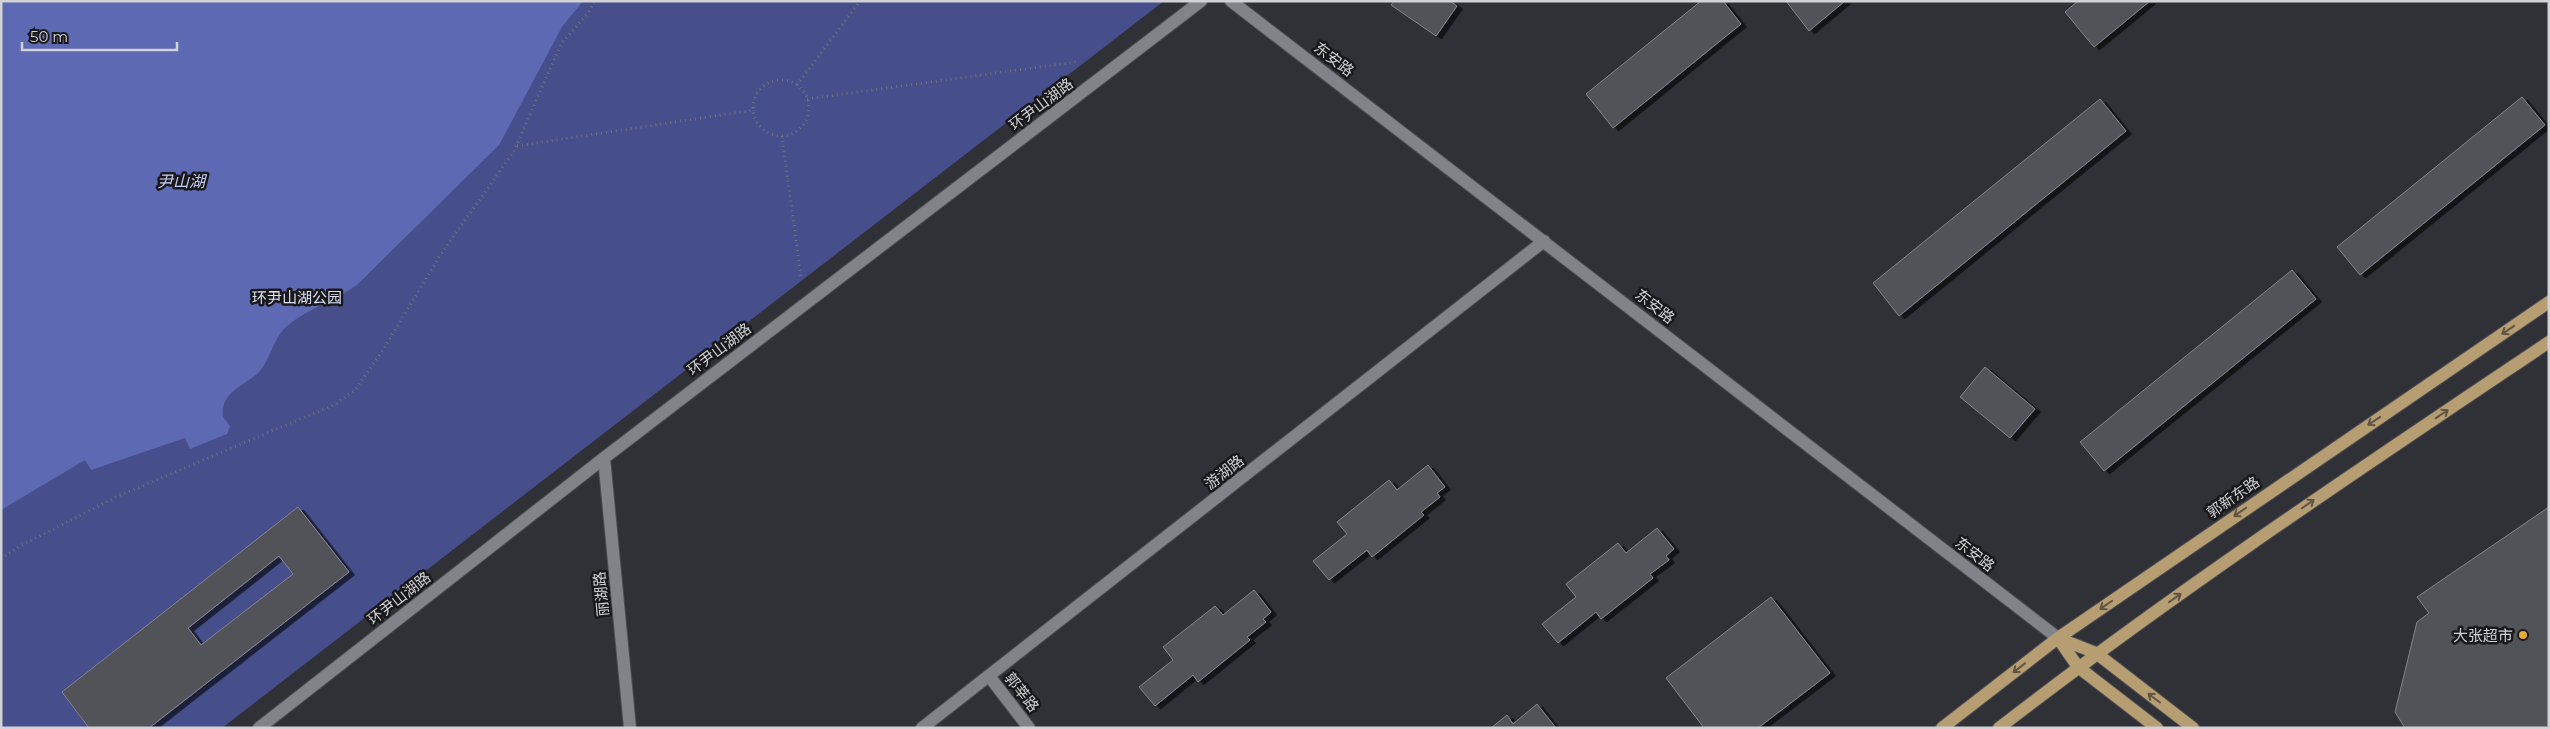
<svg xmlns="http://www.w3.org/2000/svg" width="2550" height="729" viewBox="0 0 2550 729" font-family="Montserrat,'Noto Sans SC',sans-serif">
  <defs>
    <filter id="shadow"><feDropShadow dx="5.5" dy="3" stdDeviation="0" flood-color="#0009"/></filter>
  </defs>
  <rect width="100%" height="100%" fill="#303137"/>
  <path fill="#464e8b" d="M1,1H1164L222,728H1Z"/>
  <path fill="#5e69b4" d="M1,1H583L562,27L499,145L358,284C335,301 306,309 285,328C272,341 270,362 257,374C242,387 220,393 223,417L230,426L227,434L190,449L185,438L91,470L85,460L1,510Z"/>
  <path fill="#515359" stroke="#84858c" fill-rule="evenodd" filter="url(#shadow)" d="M1394,1H1450L1457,6L1436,36L1391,5Z
    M1701,1H1723L1741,24L1613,128L1586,94Z
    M1786,1H1845L1809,31Z
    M2078,1H2150L2094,47L2065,12Z
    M2522,97L2545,125L2360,275L2337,247Z
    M2100,99L2126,131L1899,316L1873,283Z
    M2292,270L2316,299L2104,471L2080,442Z
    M1985,367L2035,409L2010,438L1960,397Z
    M1428,465L1445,487L1437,493L1440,497L1421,512L1424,515L1372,557L1367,550L1329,580L1313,561L1347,534L1337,522L1389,480L1397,490Z
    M298,507L349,572L149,728H89L62,692ZM279,556L293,574L201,645L188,628Z
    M2549,507V728H2405L2395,712L2417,622L2429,613L2417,597Z
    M1657,528L1674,549L1666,556L1669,560L1650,574L1653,578L1601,619L1596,612L1558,643L1542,624L1576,597L1566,584L1618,543L1626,553Z
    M1254,590L1271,612L1263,619L1266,622L1247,637L1250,640L1198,682L1193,675L1155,706L1139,687L1173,660L1163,647L1215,606L1223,615Z
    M1771,597L1830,673L1758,728H1704L1666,678Z
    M1537,704L1556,728H1491L1507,715L1513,724Z"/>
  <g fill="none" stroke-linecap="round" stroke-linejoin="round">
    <defs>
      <path id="minor" d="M1231,1L2058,638
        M604,458L630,728
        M989,676L1029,728
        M259,728L604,458L1201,1
        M922,728L1544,241"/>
      <path id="major" d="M2058,638L2096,653L2193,728
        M2058,638L2078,667L2157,728
        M1942,728L2058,638L2549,302
        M1999,728C2176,591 2363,467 2549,342"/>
    </defs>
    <use href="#minor" stroke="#4c4d52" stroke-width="14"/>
    <use href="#major" stroke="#4c4d52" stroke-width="14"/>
    <path stroke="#727378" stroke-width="3" stroke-dasharray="1 4" stroke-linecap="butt" d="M753 108a28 28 0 1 1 56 0a28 28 0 1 1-56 0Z
      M797,85L860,1
      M807,99L1076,62
      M782,136L801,277
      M517,146L754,110
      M1,559L20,546L116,497L336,404L355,390L383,350L439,257L514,151L561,44L589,12L594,1"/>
    <use href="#minor" stroke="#818389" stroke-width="12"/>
    <use href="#major" stroke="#b79d72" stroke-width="12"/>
  </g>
  <defs><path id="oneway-shaft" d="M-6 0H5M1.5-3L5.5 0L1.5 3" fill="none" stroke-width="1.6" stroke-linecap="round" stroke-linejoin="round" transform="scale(1.25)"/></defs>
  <g stroke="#605443">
    <use href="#oneway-shaft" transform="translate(2508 330) rotate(146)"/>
    <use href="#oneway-shaft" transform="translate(2442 414) rotate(-34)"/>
    <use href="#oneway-shaft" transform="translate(2374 421) rotate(146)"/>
    <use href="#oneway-shaft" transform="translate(2308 504) rotate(-35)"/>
    <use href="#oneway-shaft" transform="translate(2240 512) rotate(145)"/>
    <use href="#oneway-shaft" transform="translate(2175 598) rotate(-35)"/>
    <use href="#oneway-shaft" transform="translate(2106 605) rotate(145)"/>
    <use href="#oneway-shaft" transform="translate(2019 668) rotate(142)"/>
    <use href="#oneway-shaft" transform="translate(2154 698) rotate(-143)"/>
  </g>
  <circle fill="#e8ab37" stroke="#19191c" stroke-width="2" cx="2523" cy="635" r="5"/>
  <g text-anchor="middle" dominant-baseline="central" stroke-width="5" stroke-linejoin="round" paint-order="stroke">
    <g font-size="15" fill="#d1d2d6" stroke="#19191c">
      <text transform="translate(1334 59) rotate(37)">东安路</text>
      <text transform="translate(1041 104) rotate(-37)">环尹山湖路</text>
      <text transform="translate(1655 306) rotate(38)">东安路</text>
      <text transform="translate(719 349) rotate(-37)">环尹山湖路</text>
      <text transform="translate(1224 472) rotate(-38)">游湖路</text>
      <text transform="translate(2233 497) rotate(-35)">郭新东路</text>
      <text transform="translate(1975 554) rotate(38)">东安路</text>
      <text transform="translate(601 594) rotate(-95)">丽湖路</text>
      <text transform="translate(399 598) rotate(-38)">环尹山湖路</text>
      <text transform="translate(1022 692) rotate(52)">郭莘路</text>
    </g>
    <g font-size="15" fill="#dbe0f5" stroke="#19191c">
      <text x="297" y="297">环尹山湖公园</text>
    </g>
    <g font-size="15" fill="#d1d2d6" stroke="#19191c" text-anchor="end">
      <text x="2513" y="635">大张超市</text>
    </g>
    <g font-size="16" font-style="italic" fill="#c4cdf7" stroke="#19191c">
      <text x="181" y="181">尹山湖</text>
    </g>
  </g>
  <rect width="2550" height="729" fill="none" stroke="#d1d2d6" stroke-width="5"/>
  <path d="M22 42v8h155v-8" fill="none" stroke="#d1d2d6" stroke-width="2.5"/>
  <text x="30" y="42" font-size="15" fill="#d1d2d6" stroke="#19191c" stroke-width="4" paint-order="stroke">50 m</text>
</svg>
